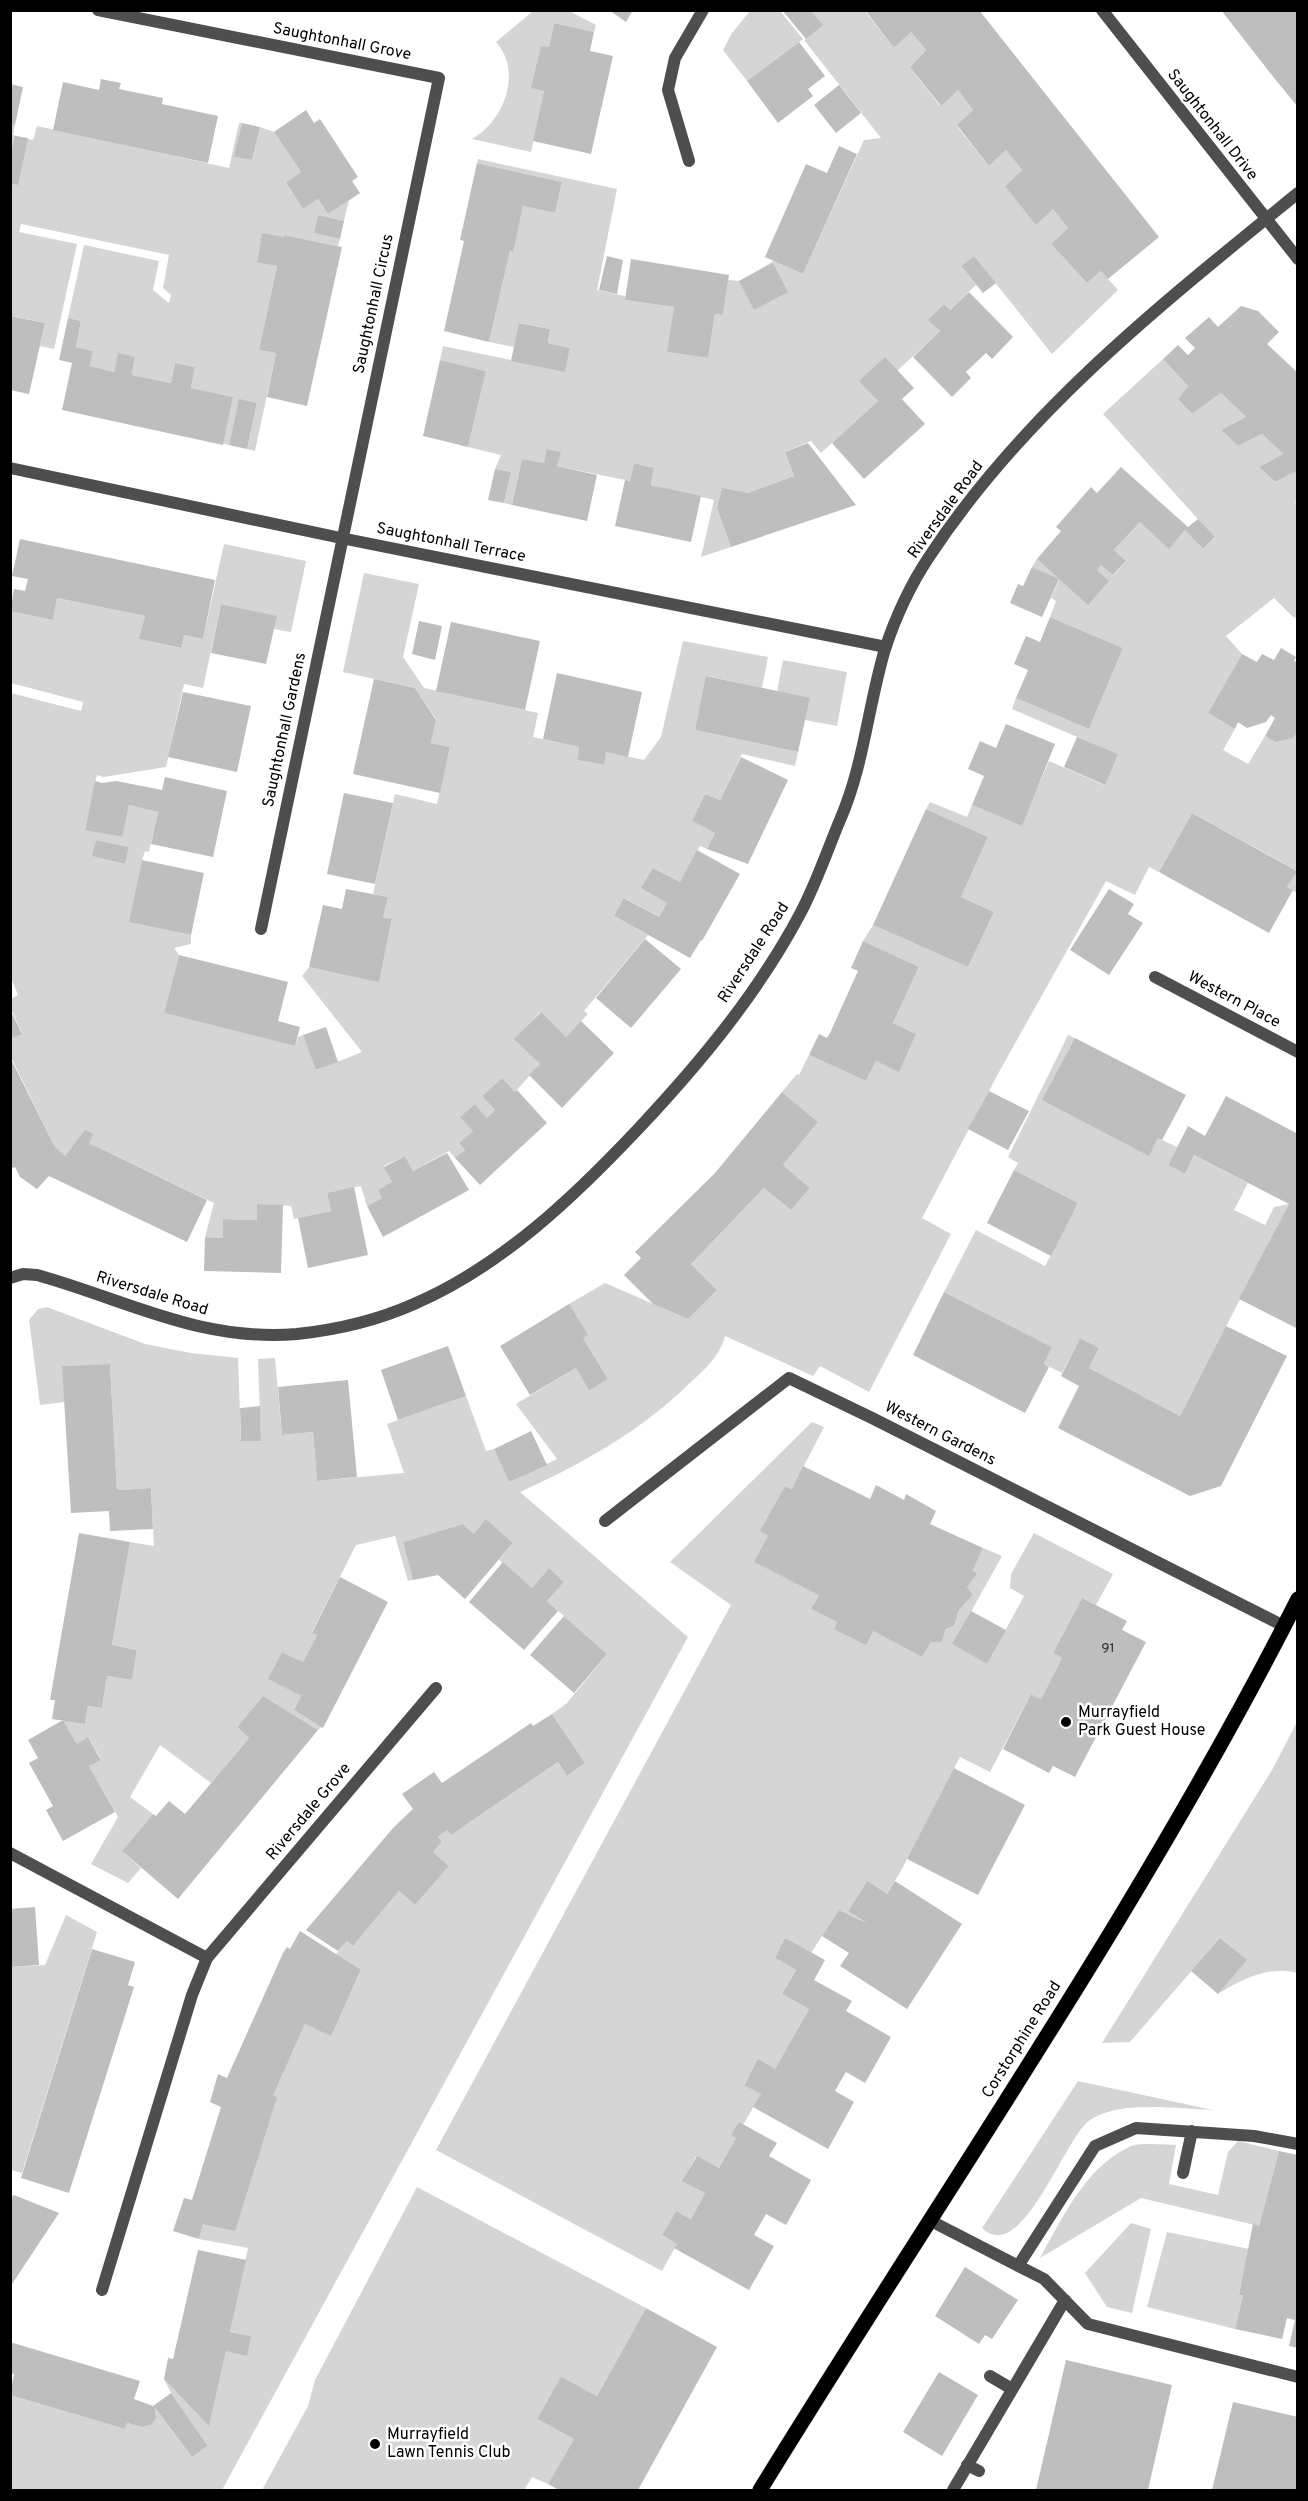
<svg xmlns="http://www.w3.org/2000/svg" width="1308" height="2501" viewBox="0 0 1308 2501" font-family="Overpass,sans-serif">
  <rect width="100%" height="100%" fill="#fff"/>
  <path fill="#d5d5d5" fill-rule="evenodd" d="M533,11H569L596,25L594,32L554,23L549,47L532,88L544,91L531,152L472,139C504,121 523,72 496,42Z
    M750,11H780L803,39L747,81L723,50L732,33Z
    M810,11H865L894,48L911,32L926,50L910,67L940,106L958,90L973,110L957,126L989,166L1006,150L1022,170L1005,186L1053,209L1068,228L1051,244L1087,283L1101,271L1118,290L1052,354L974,256L961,266L976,285L950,310L944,304L929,320L940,331L897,371L884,358L860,381L878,401L821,453L811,441L785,452L794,476L748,493L722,489L717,508L731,547L701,557L714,500L651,485L654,468L634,463L630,481L557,466L560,452L548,449L544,463L522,459L512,505L504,503L511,472L495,469L501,455L468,447L486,371L440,360L443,346L565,371L570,348L548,343L550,329L520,323L514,347L489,342L510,251L512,252L523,206L555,213L562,182L477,163L478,159L617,189L597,290L625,296V300L674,307L668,352L708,358L715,314L723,315L728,280L739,281L774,261L803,274L864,140L881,138L804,40L822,25Z
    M239,123H242L235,157L252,160L260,127L274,132L301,172L286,182L303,208L318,199L328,214L349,200L344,221L318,215L314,233L340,239L338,246L284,235V237L262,234L257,261L277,266L259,350L276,353L255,451L247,449L257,403L239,400L229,445L223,444L233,397L191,388L195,367L175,363L171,383L132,375L135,357L118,354L114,372L90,366L93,351L76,347L81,321L68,318L84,245L159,261L153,290L169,303L171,295L163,288L169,255L21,224L19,232L77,244L54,349L40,346L45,323L11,316V124L15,125L13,135L33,140L37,126L229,168Z
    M1163,359L1188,386L1178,399L1192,414L1221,393L1246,417L1221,430L1238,446L1262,434L1283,454L1259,467L1275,482L1297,470V501L1295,503L1298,505L1297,617L1294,618L1274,598L1226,636L1242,654L1208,713L1235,729L1223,750L1248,764L1265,736L1275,742L1297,730V893L1287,887L1296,870L1192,813L1159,872L1149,867L1135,895L1106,881L999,1072L922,1218L951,1234L869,1392L820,1366L813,1376L725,1336C720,1356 705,1369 690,1383C641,1431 582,1464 520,1492L688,1637L222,2490H11L10,2395L125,2429L127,2423L142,2427L151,2425L156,2414L153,2406L192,2457L208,2446L171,2393L164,2379L209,2425L226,2351L251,2336L230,2332L248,2248L199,2239L203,2224L273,2096L305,2024L331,2035L361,1971L336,1954L347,1941L353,1946L399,1891L415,1905L449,1866L433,1852L442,1842L438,1837L447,1830L451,1835L558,1762L567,1776L585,1763L552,1714L567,1703L607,1654L547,1601L564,1582L549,1568L532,1588L499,1560L513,1543L487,1520L474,1534L463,1524L403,1542L413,1580L408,1581L395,1536L356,1545L312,1632L317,1635L303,1662L282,1652L269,1679L301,1696L294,1710L322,1727L318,1730L263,1696L237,1727L249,1738L211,1783L160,1745L130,1797L153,1814L122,1851L141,1868L128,1883L91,1864L118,1817L89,1766L101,1759L89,1738L77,1744L63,1720L85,1724L88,1706L102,1708L107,1676L132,1680L137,1650L112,1645L130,1542L154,1546L151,1488L117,1490L110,1364L63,1366L65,1402L40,1405L29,1320L38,1309L47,1307L145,1344L191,1353L238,1358L241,1441H261L258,1359L275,1358L282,1435L313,1432L317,1481L404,1473L387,1424L466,1396L486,1451L494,1449L509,1482L557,1459L516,1404L576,1368L589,1391L608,1379L583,1338L569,1304L605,1283L688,1319L717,1290L691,1264L764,1188L791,1210L810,1188L783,1165L818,1122L782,1092L797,1074L799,1075L809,1055L866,1081L876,1061L899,1071L916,1034L893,1023L919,967L863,941L873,925L968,967L994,912L961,897L988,837L926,809L930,802L967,817L972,805L1021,825L1049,761L1104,785L1117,754L1012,709L1016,698L1089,729L1123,648L1050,617L1056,601L1051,598L1059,580L1032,567L1037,559L1088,604L1108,581L1097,570L1101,565L1114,575L1126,561L1114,550L1140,522L1169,548L1185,530L1203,549L1215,538L1103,414Z
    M224,544L306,561L291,632L274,629L276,616L221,604L203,688L184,684L166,767L104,777L97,775L85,829L121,837L129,805L158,812L149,852L145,851L142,860L130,922L191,935V944L174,948L179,955L164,1013L295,1046L298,1037L303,1035L317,1070L362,1052L302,976L309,967L379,981L392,920L383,918L388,897L373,894L395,794L437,804L450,747L431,743L436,719L415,688L343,672L364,573L419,584L403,657L424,688L538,713L533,737L579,747L577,760L603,765L606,752L644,760L661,737L683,641L768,657L762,688L707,676L695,730L798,752L795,766L742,754L720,800L705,794L692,821L715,833L707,849L700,846L680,882L653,868L642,888L667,903L659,917L625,898L614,916L648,935L584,1011L588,1014L566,1037L540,1012L515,1039L540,1064L515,1092L502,1078L482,1096L495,1110L487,1118L475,1104L461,1117L473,1131L459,1143L465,1150L455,1158L449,1151L413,1171L405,1156L384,1166L392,1182L378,1190L382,1198L367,1206L361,1186L327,1193L331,1211L294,1219L291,1206L257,1204V1220L223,1219V1238L205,1237L214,1203L89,1143L85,1131L65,1156L55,1147L11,1057V1039L22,1033L11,1009V999L18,995L11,978V693L81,711L83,702L11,683V611L53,620L57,598L145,616L140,639L180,648L184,635L203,639ZM96,840L129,847L125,864L93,856Z
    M783,660L847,672L837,726L805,720L777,691Z
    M1068,1035L1075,1038L1043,1100L1149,1155L1158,1138L1177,1147L1168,1165L1185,1174L1194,1155L1248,1183L1234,1210L1265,1225L1274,1207L1289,1204L1180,1416L1089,1368L1099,1348L1080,1338L1062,1373L1044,1364L1052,1347L944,1292L976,1230L1045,1266L1078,1203L1014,1170L1018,1163L1008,1157Z
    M812,1422L824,1427L792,1489L785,1486L761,1531L768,1536L819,1595L811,1609L837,1622L834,1629L873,1631L922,1657L931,1642H942L946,1629L954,1626L959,1610L973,1595L967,1587L976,1574L973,1570L983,1548L1002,1556L953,1644L987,1664L1024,1596L1010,1588L1011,1574L1034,1533L1113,1574L1096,1605L1082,1598L1053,1653L1062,1658L1041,1699L1031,1694L990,1772L960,1757L902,1869L887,1894L866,1882L848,1911L868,1923L839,1910L811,1953L785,1939L775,1958L796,1970L782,1994L809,2009L775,2069L758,2060L744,2084L761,2094L743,2125L732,2135L736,2138L719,2168L696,2156L683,2181L705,2193L691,2219L676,2211L662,2235L677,2244L662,2271L436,2150L731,1605L670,1562Z
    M1297,1722V1973C1269,1965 1241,1980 1218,1994L1246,1960L1220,1938L1130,2042L1102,2043L1272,1770Z
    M66,1915L97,1932L22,2173L11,2170L10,1967L45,1965Z
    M1078,2081L1213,2110C1177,2109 1121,2100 1090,2120C1065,2136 1022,2267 982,2228Z
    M1238,2141L1279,2151L1259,2226L1141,2198L1040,2258C1063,2217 1085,2168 1129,2147C1139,2142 1165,2145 1176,2145L1169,2184L1218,2195L1228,2152Z
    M417,2187L646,2308L597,2396L561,2378L537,2419L574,2439L548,2484L532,2477L524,2490H262L308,2406L315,2380Z
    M1131,2223L1151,2229L1132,2313L1107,2307L1085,2273Z
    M1167,2232L1249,2249L1239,2294L1243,2295L1235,2329L1147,2307Z"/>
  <path fill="#bebebe" d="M609,10H633L626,22Z
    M782,10H810L823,25L806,39Z
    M865,10H979L1159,237L1108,279L1101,271L1087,283L1051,244L1068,228L1053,209L1036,225L1005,186L1022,170L1006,150L989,166L957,125L973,110L958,90L941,106L910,67L926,50L911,32L894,48Z
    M1221,10H1298V107L1275,79Z
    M554,23L594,32L590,51L613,56L591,154L533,141L544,91L531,88L541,46L549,47Z
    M799,42L825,76L808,89L813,96L778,123L747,81Z
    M101,79L121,83L119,89L163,98L162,104L218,116L208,163L53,130L63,82L99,90Z
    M10,84L23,87L15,125L10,124Z
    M839,85L861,113L836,133L814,105Z
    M306,110L314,123L320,119L358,177L352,181L360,193L328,214L318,199L303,209L286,182L301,172L274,132Z
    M242,123L260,127L252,160L234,157Z
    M15,136L28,138L18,185L10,183V156Z
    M839,146L857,154L803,274L765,257L806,164L827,173Z
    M477,163L562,182L555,213L523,206L513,252L510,251L489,342L444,331L464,241L460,240Z
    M318,215L344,221L340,239L314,233Z
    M262,233L284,237V235L342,247L307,406L267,397L276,353L259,350L277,266L257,262Z
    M607,256L623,260L617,294L599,290Z
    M974,256L996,283L983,293L961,266Z
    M631,259L729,275L723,315L715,314L708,358L667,352L674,307L625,300Z
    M773,263L788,292L754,310L739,281Z
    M969,292L1013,337L992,359L986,353L966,372L971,378L952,397L913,357L940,331L928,320L944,304L950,310Z
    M1241,306L1258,311L1279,332L1267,344L1298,373V470L1275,482L1259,467L1283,454L1262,434L1238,446L1221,430L1246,417L1221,393L1192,414L1178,399L1188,386L1163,359L1178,345L1188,355L1195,348L1185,338L1209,317L1218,327Z
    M10,316L45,323L29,394L10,390Z
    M68,318L81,321L76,347L93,351L90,366L114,372L118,353L135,357L132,375L171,383L175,363L195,367L191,388L233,397L223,445L62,410L72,363L59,360Z
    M519,323L550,329L548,343L570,348L565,372L511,361Z
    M885,357L914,388L902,399L925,424L864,479L832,443L878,401L859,381Z
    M440,360L486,371L468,447L423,436Z
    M239,399L257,403L247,449L229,445Z
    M808,443L856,505L731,547L717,508L722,488L748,493L794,476L785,452Z
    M547,449L561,452L557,466L597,475L587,521L512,505L522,459L544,463Z
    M634,463L654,468L651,485L701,496L691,542L615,526L625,480L630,481Z
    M1121,467L1188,527L1198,519L1215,537L1203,549L1185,530L1169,549L1140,522L1114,550L1126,561L1113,575L1101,565L1097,570L1109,581L1088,605L1037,559L1061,531L1056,527L1091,487L1097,493Z
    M495,469L511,472L504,503L488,500Z
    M20,539L215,580L203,639L184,635L181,648L139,639L145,616L57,598L53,620L10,611L14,589L25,591L28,579L12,576Z
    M1032,567L1059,579L1042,617L1010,603L1018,584L1023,586Z
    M221,604L277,616L266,664L211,653Z
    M1050,617L1123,648L1089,729L1016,698L1028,670L1014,664L1026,636L1040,642Z
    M419,621L442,626L435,660L412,654Z
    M451,622L540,641L525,710L436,691Z
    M1281,648L1296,657L1294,661L1298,662V730L1293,738L1275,742L1265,736L1275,718L1271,715L1266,722L1247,728L1238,722L1235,729L1208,713L1242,654L1257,662L1262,654L1274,660Z
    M557,673L642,692L628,757L606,752L604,765L577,760L579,747L543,739Z
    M706,676L810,698L798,752L695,730Z
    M374,679L415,688L436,720L431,743L450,747L440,793L353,774Z
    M183,692L251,706L237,772L168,757Z
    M1006,724L1055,744L1022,826L972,805L984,776L968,769L980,741L996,748Z
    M1077,737L1118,754L1105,785L1064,767Z
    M741,757L788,780L748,864L707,849L715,833L692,821L705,794L720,800Z
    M165,777L227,791L213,857L151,844L158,812L129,805L122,837L85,830L95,781L102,783L116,781L162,790Z
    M344,793L393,803L375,884L327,874Z
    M926,809L988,837L961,897L994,912L968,967L873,925Z
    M1192,813L1297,871L1287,887L1293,890L1269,933L1159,872Z
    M96,840L129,847L125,864L92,856Z
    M697,850L740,874L702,941L701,940L690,958L614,916L624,898L659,917L667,903L641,888L653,868L680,882Z
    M142,860L204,873L191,935L129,922Z
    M346,889L388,897L383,918L392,919L379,982L309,967L323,905L342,909Z
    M1109,889L1134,904L1128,914L1143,923L1109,975L1070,950Z
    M645,939L681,969L631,1028L596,998Z
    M863,941L919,967L893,1023L916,1034L899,1072L876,1061L866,1081L809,1055L819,1034L827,1038L830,1033L858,971L851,968Z
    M179,955L288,982L278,1021L300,1027L295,1046L164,1013Z
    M10,1009L22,1034L10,1039Z
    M541,1012L566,1037L581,1021L614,1053L562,1108L529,1075L540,1064L514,1039Z
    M326,1027L338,1062L316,1070L303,1035Z
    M1075,1038L1186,1095L1162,1140L1158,1138L1149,1156L1042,1100Z
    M10,1057L55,1147L65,1156L85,1130L93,1134L89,1143L207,1200L187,1242L49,1176L37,1189L20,1177L15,1167L12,1168L10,1165Z
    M502,1078L515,1092L517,1090L547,1123L480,1185L455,1158L465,1150L459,1143L473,1131L460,1117L475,1104L487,1118L495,1110L482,1096Z
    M989,1091L1029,1111L1008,1150L968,1129Z
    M782,1092L818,1122L783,1165L810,1188L791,1210L764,1188L691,1264L717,1290L688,1319L653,1304L624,1275L641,1258L635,1252L715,1173Z
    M1226,1096L1298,1134V1329L1239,1299L1289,1204L1194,1155L1185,1174L1168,1165L1188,1126L1205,1136Z
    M447,1153L469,1190L383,1237L367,1206L382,1198L378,1190L392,1182L384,1167L405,1156L413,1171Z
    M1014,1170L1078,1203L1051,1256L987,1223Z
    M354,1187L368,1255L308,1268L298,1218L331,1211L327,1193Z
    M257,1204L283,1205L281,1273L204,1271L205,1237L223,1238V1219L257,1220Z
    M944,1292L1052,1347L1044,1364L1049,1367L1025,1413L913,1355Z
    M569,1304L588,1335L583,1338L608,1379L589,1391L576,1368L530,1395L500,1346Z
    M1226,1326L1287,1356L1221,1486L1190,1496L1058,1428L1079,1386L1061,1376L1080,1338L1099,1348L1089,1368L1180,1416Z
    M448,1346L466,1396L398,1420L381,1370Z
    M110,1364L117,1490L151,1488L153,1529L110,1531L109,1511L71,1513L62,1366Z
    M348,1380L357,1477L317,1481L313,1432L282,1435L278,1387Z
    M260,1406L261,1441H241L240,1408Z
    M531,1431L547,1465L509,1482L494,1449Z
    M803,1466L870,1499L876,1485L904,1500L906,1494L936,1511L930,1524L983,1548L973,1570L977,1574L967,1587L973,1595L959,1610L954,1626L946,1629L942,1642H931L922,1657L873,1631L866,1645L834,1629L837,1622L811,1609L819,1595L754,1562L768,1536L760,1531L785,1486L792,1489Z
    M486,1519L513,1543L465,1599L438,1575L413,1580L403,1542L463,1524L474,1534Z
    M79,1533L130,1542L112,1645L137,1650L132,1680L107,1676L102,1708L88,1706L85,1724L52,1719L55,1700H50Z
    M503,1562L532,1588L549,1568L564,1582L547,1601L558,1611L524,1650L469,1602Z
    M340,1577L388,1602L323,1728L294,1710L301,1696L268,1679L282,1652L303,1662L317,1635L312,1633Z
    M1082,1598L1127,1621L1122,1630L1146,1642L1075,1777L1053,1766L1049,1773L1003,1749L1031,1694L1041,1699L1062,1658L1053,1653Z
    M971,1611L1006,1630L987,1664L952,1644Z
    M564,1616L607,1654L574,1693L530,1655Z
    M263,1696L318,1730L178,1899L122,1851L153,1814L156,1816L169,1801L185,1814L249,1738L237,1727Z
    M552,1714L585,1763L567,1776L558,1762L451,1835L447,1830L438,1837L442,1842L433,1852L449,1866L415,1905L399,1891L353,1946L347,1941L338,1951L306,1930L394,1827L413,1809L402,1794L434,1772L442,1783L531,1723L533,1726Z
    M63,1720L77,1744L88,1737L101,1760L89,1766L115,1812L63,1841L46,1810L53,1806L29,1763L38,1758L28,1740Z
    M954,1768L1025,1805L978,1895L907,1859Z
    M867,1881L887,1894L895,1881L962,1924L907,2009L840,1966L849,1953L822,1936L839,1910L867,1923L848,1911Z
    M35,1907L39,1965L10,1967V1909Z
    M300,1931L361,1970L331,2036L305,2024L273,2096L277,2097L235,2231L203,2224L199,2239L173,2231L184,2198L192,2200L221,2107L210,2102L218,2074L227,2078L283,1953L287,1947L290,1949Z
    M785,1938L825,1960L814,1980L852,2001L846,2011L891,2037L865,2083L846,2072L840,2082L835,2091L854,2102L828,2149L753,2107L761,2094L744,2085L758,2059L775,2069L809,2009L782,1994L796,1970L775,1958Z
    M1220,1938L1247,1960L1218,1994L1191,1971Z
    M92,1949L135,1962L128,1985L134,1987L69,2193L21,2178Z
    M739,2122L777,2143L769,2156L811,2180L786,2225L766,2214L754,2235L774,2246L749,2290L674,2248L677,2244L662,2235L676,2211L691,2219L705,2193L682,2181L697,2156L719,2168L736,2138L731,2135Z
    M1279,2151L1298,2155V2348L1289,2346L1295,2320L1287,2318L1282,2339L1235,2329L1243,2295H1239L1253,2224L1259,2226Z
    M14,2195L59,2213L10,2287V2199Z
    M198,2250L246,2260L230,2332L251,2336L247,2356L226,2351L209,2426L164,2379L168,2358L173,2359Z
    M965,2267L1018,2300L992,2339L985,2335L979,2344L935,2316Z
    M646,2308L717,2347L638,2490H559L548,2484L574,2439L537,2419L561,2377L597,2396Z
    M10,2342L140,2381L134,2399L153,2406L171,2393L208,2446L192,2457L155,2408L156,2418L151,2425L142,2427L127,2423L125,2429L10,2395L14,2374L10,2373Z
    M1066,2360L1172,2385L1148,2490H1036Z
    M939,2372L978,2395L942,2456L903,2432Z
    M1233,2402L1298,2417V2490H1212Z"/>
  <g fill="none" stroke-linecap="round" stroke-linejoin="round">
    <defs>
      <path id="primary" d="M760,2490C941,2195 1141,1909 1298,1599"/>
    </defs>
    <use href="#primary" stroke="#dbdbdb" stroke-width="16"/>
    <path stroke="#4e4e4e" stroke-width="12" d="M98,10L439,78L261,929
      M689,161L668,90L675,58L703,10
      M10,468L341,538L886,647
      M1155,977L1298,1052
      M10,1278L23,1274L37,1275C127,1300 199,1342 297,1334C335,1330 378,1320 414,1304C502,1266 574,1197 639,1128C700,1063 758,993 800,914C816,884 827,851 840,820C864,765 868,706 885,649C895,619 911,584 929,557C1024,412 1164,302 1298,193
      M605,1521L789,1378L872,1418L1284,1626
      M10,1853L207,1958
      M1183,2173L1192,2131
      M929,2220L1044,2279L1088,2324L1298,2377
      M1018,2266L1095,2146L1136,2128L1254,2136L1298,2144
      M102,2290L192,1995L207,1958L436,1688
      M990,2376L1012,2389
      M967,2465L979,2471
      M953,2490L1065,2300"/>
    <path stroke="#4e4e4e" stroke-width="12" d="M1102,10L1298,259"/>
    <use href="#primary" stroke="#000" stroke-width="15"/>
  </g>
  <g fill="#000" stroke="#fff" stroke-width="2">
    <circle cx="1066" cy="1722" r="6"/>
    <circle cx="375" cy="2444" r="6"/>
  </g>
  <g text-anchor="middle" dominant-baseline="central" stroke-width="5" stroke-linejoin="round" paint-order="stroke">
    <g font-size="14" fill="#303030">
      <text x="1108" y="1648">91</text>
    </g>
    <g font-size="16" fill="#000" stroke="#fff">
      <text transform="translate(342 42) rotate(11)">Saughtonhall Grove</text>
      <text transform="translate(1212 125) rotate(52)">Saughtonhall Drive</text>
      <text transform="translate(374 304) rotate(-78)">Saughtonhall Circus</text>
      <text transform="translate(946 510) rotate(-54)">Riversdale Road</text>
      <text transform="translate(451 543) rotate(11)">Saughtonhall Terrace</text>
      <text transform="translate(285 730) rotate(-78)">Saughtonhall Gardens</text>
      <text transform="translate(754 953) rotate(-57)">Riversdale Road</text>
      <text transform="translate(1234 1000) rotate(28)">Western Place</text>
      <text transform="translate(152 1294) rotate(17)">Riversdale Road</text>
      <text transform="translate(940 1434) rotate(27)">Western Gardens</text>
      <text transform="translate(309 1812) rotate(-50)">Riversdale Grove</text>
      <text transform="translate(1022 2040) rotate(-58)">Corstorphine Road</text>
    </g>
    <g font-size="16" fill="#000" stroke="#fff" text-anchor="start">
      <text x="1078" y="1713">Murrayfield<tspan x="1078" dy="18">Park Guest House</tspan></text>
      <text x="387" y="2435">Murrayfield<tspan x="387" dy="18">Lawn Tennis Club</tspan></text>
    </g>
  </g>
  <rect width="1308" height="2501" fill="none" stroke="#000000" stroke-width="24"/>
</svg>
